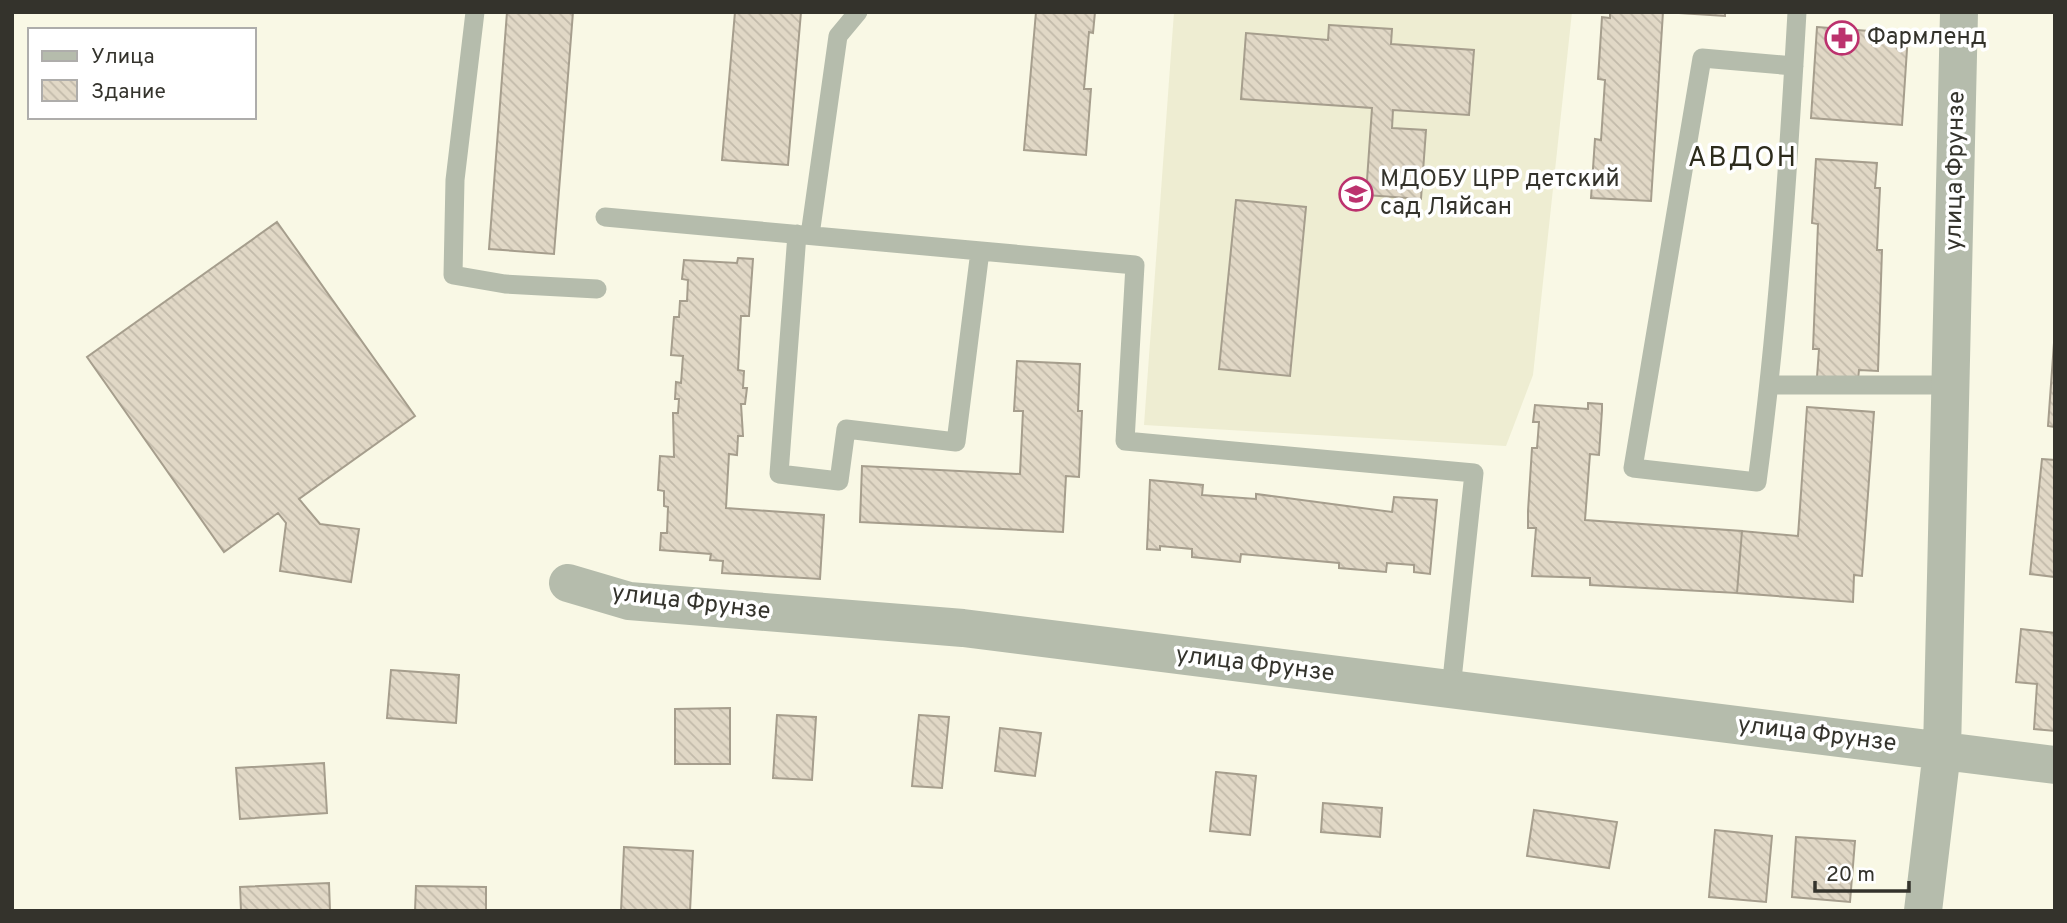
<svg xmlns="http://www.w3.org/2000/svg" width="2067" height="923" viewBox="0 0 2067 923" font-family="Overpass,sans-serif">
  <defs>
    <pattern id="building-back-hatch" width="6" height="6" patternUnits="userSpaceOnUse" patternTransform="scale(1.75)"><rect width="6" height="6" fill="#e1d8c6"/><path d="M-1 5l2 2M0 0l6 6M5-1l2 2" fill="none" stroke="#c2baaa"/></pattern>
  </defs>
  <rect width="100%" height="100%" fill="#f9f8e5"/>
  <path fill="#eeedd2" d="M1174,12H1572L1533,375L1506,446L1144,425Z"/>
  <path fill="url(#building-back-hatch)" stroke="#a69e8d" stroke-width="2" d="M507,12H573L554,254L489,249Z
    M735,12H801L788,165L722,160Z
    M1036,12H1095L1093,33L1089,32L1084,89H1091L1086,155L1024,150Z
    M1610,12H1725V16L1663,12L1651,201L1591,198L1595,139L1601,140L1605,80L1598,79L1602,17L1610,18Z
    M1329,25L1392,29L1391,44L1474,50L1469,115L1393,110L1392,128L1426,130L1421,199L1366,195L1372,108L1241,99L1246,33L1328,40Z
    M1817,27L1908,34L1902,125L1811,118Z
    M1816,159L1877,163L1875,188H1880L1877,250H1882L1878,371L1859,370L1858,380L1817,377L1819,349H1813L1818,224L1812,223Z
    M1236,200L1306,207L1290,376L1219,369Z
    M277,222L415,416L299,499L320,524L359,529L351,582L280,571L286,523L278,513L224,552L87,357Z
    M738,258L753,259L749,316H741L738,370L744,371L743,388H747L745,404H741L743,436H738L737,455L729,454L726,508L824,515L820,579L722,573L723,561L710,560L711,554L660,550L661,533H667L668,507L664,506V491L658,490L660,456L674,457L673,413H678L679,399H675L676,382L681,383L683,356L671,355L674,317H679L680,301H687L688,280L682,279L684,260L737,263Z
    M2055,329V427L2048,426Z
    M1017,361L1080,364L1078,411H1082L1079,477L1066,476L1063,532L860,522L862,466L1020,474L1023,411H1014Z
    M1588,403L1602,404V410L1599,455L1590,454L1585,520L1742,531L1737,593L1590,585V578L1532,576L1536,528H1528V511L1532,448H1537L1539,422H1533L1535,405L1588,409Z
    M1807,407L1874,412L1862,576L1854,575L1853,602L1737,593L1742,531L1798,536Z
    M2042,459L2055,460V577L2030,574Z
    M1150,480L1203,485L1202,495L1256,499V494L1392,512L1394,497L1437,500L1430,574L1414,572V565L1387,563L1386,572L1339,568V563L1241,554L1240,562L1192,557V549L1160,546V550L1147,549Z
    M2021,629L2055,633V731L2034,729L2037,684L2016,682Z
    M391,670L459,675L456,723L387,718Z
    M730,708V764H675V709Z
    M777,715L816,717L812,780L773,778Z
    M919,715L949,717L942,788L912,786Z
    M1000,728L1041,733L1035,776L995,771Z
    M324,763L327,813L240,819L236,768Z
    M1216,772L1256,776L1250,835L1210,831Z
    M1323,803L1382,808L1380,837L1321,832Z
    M1534,810L1617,822L1609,868L1527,856Z
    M1715,830L1772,836L1766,902L1709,897Z
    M1796,837L1855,841L1850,902L1792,897Z
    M624,847L693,851L690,911H621Z
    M329,883L330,911H241L240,887Z
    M416,886L486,887V911H415Z"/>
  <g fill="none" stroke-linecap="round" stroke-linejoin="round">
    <path stroke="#b5bcac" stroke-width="19" d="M475,12L455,180L453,275L505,284L597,289
      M1794,66L1702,58L1633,468L1757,482C1778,326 1788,169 1797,12
      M605,217L1135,265L1125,441L1474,473L1451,689
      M797,234L779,474L839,481L846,429L956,442L980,251
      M810,235L838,36L858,12
      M1770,385H1952"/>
    <path stroke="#b5bcac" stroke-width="38" d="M568,583L629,601L963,628L2055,765
      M1923,911L1942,751L1959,12"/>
  </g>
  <defs>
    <symbol id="pharmacy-ring" viewBox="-11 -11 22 22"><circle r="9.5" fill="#fff" stroke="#bc326e" stroke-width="1.5"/><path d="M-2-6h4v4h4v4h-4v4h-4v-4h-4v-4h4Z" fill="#bc326e"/></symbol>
    <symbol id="school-ring" viewBox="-11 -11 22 22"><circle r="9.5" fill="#fff" stroke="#bc326e" stroke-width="1.5"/><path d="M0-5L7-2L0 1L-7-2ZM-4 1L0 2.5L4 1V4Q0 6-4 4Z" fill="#bc326e"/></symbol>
  </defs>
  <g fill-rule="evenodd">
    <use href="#pharmacy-ring" x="1823" y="19" width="38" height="38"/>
    <use href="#school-ring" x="1337" y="175" width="38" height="38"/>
  </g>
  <g text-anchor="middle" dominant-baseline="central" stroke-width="7" stroke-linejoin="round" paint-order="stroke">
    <g font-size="24" fill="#34332c" stroke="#fff" text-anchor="start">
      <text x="1867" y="38">Фармленд</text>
      <text x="1380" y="180">МДОБУ ЦРР детский<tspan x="1380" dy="28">сад Ляйсан</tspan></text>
    </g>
    <g font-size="24" fill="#34332c" stroke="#fff">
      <text transform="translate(1956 171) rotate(-89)">улица Фрунзе</text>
      <text transform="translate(691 603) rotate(7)">улица Фрунзе</text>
      <text transform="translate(1255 665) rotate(7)">улица Фрунзе</text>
      <text transform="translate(1817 735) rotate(7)">улица Фрунзе</text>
    </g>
    <g font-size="28" letter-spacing="2" fill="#2d2c1d" stroke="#fff">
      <text x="1743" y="159">АВДОН</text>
    </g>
  </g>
  <rect width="2067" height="923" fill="none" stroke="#34332c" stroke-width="28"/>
  <rect x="28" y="28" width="228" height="91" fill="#ffffff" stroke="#aeadab" stroke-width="2"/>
  <rect x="42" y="51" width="35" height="10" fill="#b5bcac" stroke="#aeadab" stroke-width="2"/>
  <text x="91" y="63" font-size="21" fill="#34332c">Улица</text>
  <rect x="42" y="80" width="35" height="21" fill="url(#building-back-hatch)" stroke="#aeadab" stroke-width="2"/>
  <text x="91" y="98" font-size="21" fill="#34332c">Здание</text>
  <path d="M1815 881v10h94v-10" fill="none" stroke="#34332c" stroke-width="3.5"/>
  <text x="1826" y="881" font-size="21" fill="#34332c" stroke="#ffffff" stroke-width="5" paint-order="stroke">20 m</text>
</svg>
